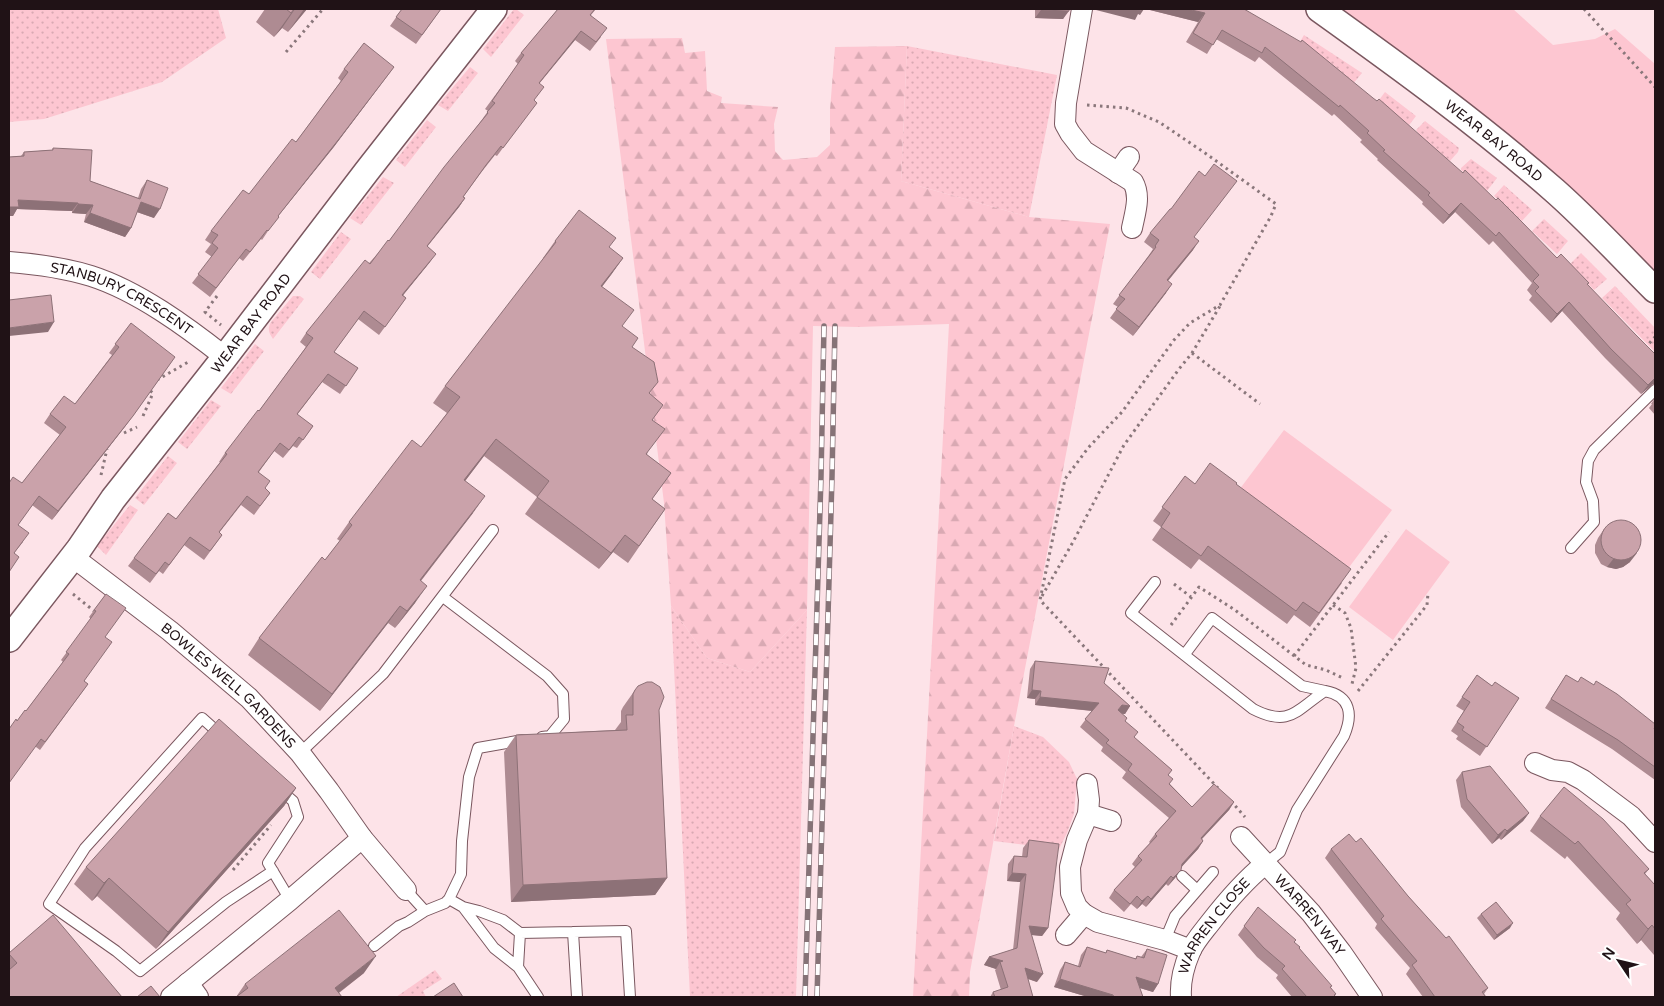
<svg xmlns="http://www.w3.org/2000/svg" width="1664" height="1006" viewBox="0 0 1664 1006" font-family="'Varela Round',sans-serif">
  <defs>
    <pattern id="grass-dots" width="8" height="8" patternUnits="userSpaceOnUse" patternTransform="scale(1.25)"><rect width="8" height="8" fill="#fdc6d1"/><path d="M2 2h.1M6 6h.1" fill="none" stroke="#d9a9b3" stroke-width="1.8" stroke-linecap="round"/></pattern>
    <pattern id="forest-firs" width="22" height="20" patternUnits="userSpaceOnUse" patternTransform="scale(1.25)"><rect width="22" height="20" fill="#fdc6d1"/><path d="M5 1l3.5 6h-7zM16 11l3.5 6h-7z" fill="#d9a9b3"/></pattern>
  </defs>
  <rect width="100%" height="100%" fill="#fde3e8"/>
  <path fill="url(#grass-dots)" d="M9,9H218L226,38L162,82L44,119L9,122Z
    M514,9H516L524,15L491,57L483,49Z
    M1304,35L1362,73L1352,85L1298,45Z
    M907,46L1057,75L1029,217L901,181Z
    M470,67L478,73L448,111L438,105Z
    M1385,92L1416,116L1407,128L1376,104Z
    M427,120L436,127L405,167L396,160Z
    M1425,121L1459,148L1458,152L1450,161L1421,138L1416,130Z
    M1471,159L1497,178L1487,191L1461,170V168Z
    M383,177L394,183L361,225L350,218Z
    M1504,185L1532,210L1522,221L1494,196Z
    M1544,219L1568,241L1557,254L1532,231Z
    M341,232L351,239L320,279L311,272Z
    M1581,253L1607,279L1594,290L1569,265Z
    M1615,286L1655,328V352L1602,298Z
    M293,296H300L304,299L273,339C269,333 267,329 271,322Z
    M255,344L264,351L231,394L221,388Z
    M211,400L221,406L187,449L178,442Z
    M168,456L177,463L144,505L135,498Z
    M130,505L138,510L106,555L97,546Z
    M671,606L707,658L750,672L807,610L796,997H690Z
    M1014,726L1043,737L1069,762L1077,779L1074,814L1067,833L1059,849L994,841Z
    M435,970L442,979L423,991L426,997H396Z"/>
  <path fill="url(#forest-firs)" d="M682,38L685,53L705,51L707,91L722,97L721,103L778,107L774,124L775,151L783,160L817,157L830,145V110L835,47L907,46L901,181L1029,217L1110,224L1014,726L970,972L969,997H913L949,324L858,327L813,326L807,610L750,672L707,658L671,606L664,503L606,39Z"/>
  <path fill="#fdc6d1" d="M1327,9H1513L1553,45L1595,39L1615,29L1655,64V274Z
    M1284,430L1392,510L1344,574L1236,494Z
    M1406,529L1450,562L1393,640L1349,607Z"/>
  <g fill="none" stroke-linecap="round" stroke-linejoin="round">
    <defs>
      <path id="service" d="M1571,548L1594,522L1593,501L1586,482L1588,461L1594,450L1655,390
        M1155,582L1131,613L1253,709C1290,728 1296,710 1325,691C1351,696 1353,715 1344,736L1297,810L1280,852L1265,864
        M443,597L547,676L563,694L564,719L550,736L542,737
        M1185,654L1212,618L1302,686L1325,691
        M221,735L202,718L85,848L49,904L116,951L140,971L226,902L273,871
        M300,753L383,674L493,530
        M279,789L293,801L298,817L268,863L290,900
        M1182,876L1197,890
        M406,890L425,911L445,903L449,899L461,874L462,841L469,777L478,748L523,740
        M449,899L463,907L479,911L503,920L520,933L626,931L630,997
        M463,907L494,948L518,967L538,997
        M573,932L577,997
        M1165,940L1175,916L1213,872
        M374,946L399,926L408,922L425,911
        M518,967L520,933"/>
      <g id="minor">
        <path d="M1082,9L1066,103L1065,124L1070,133L1084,151L1133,182C1141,196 1135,213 1132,228"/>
        <path d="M1118,173L1129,157"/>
        <path id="s1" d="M9,262C36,264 65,268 91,276C138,291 187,327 225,357"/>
        <path id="s2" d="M73,557L170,631L249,698L300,753L329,791L362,838L406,890"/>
        <path d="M1535,763L1552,770L1568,772L1583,780L1631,816L1655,842"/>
        <path d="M1087,784L1089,800L1088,814L1077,840L1070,867L1071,893L1077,907L1084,914L1098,922L1165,940L1191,950"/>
        <path d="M1088,814L1111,821"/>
        <path id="s3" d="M1241,837L1311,913L1341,952L1372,997"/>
        <path d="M1066,935L1084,914"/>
        <path d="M188,983L198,997"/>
        <path d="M171,997L290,900L362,838"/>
        <path id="s4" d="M1181,997C1180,982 1184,966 1190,952C1194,942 1203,932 1210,923C1227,901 1243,882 1265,864"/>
      </g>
      <g id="tertiary">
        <path id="s5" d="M1319,9C1400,67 1480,125 1555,191C1590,222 1622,257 1655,290"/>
        <path id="s6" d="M9,639L79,549L113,499L225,357L367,171L494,9"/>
      </g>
    </defs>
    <use href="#service" stroke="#7a575f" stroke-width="12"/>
    <use href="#minor" stroke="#7a575f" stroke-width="22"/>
    <use href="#tertiary" stroke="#7a575f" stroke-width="28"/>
    <path stroke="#8a777b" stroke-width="3" stroke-dasharray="2.5 4" stroke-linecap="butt" d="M1584,9L1655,87
      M286,52L323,9
      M1087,105L1126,108L1159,122L1205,153L1276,204L1271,216L1220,305L1190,323L1174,340L1122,412L1088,448L1065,479L1040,600L1218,788
      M217,296L205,312L221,325
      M1645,348L1655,337
      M1192,353L1260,404
      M157,380L190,361
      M143,416L153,393L148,389
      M124,433L137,427
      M101,475L107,449
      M1174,584L1191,597
      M73,594L94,611
      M1042,596L1073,542L1124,445L1179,369L1192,353L1220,306
      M1333,605L1345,613L1351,628L1356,668L1352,684L1353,686
      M1171,625L1199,587L1235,610L1306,665L1326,670L1343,678
      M1294,656L1389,532
      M1358,691L1427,605L1428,593
      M1231,801L1245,817
      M233,870L271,825"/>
    <use href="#service" stroke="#fff" stroke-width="10"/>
    <use href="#minor" stroke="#fff" stroke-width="20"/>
    <use href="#tertiary" stroke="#fff" stroke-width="25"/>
    <defs>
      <path id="rail" d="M805,997L821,477L824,326
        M817,997L832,477L835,326"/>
    </defs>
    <use href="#rail" stroke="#867377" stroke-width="5.5"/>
    <use href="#rail" stroke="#fff" stroke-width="4" stroke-dasharray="11" stroke-linecap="butt"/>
  </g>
  <path fill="#ae8b92" d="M265,9H307L288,32L282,28L274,37L256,22Z
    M402,9H441L416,44L390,26Z
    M558,9H596L591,15L601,37L590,51L575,40L539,84L530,111L497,156L495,155L480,174L463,197L465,198L459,207L427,247L430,262L403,295L406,298L379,335L358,319L334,352L358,368L340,394L322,382L297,415L313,426L297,448L293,446L283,458L274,451L259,472L265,489L270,493L254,515L241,505L219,533L222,535L204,560L184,545L163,574L159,571L150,583L128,566L168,513L176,519L220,462H219L225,453L259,411L306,347L300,342L306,333L389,241L481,121L488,111L485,109L518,64L515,61L521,53Z
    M1001,9H1069L1063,19L1035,18V10Z
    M1146,9H1244L1557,258L1587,284L1653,384L1641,394L1605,358L1562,311L1551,323L1529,300L1532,296L1527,290L1532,283L1493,241L1489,245L1455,212L1443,224L1422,204L1423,202L1377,160L1378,159L1360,142L1362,140L1334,114L1332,116L1259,57L1255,62L1216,39L1207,54L1186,42L1198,22Z
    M394,67L333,148L278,216L262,240L261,239L243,261L239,258L210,297L192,283L212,257L205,252L211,244L205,240L211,231L249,194L296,142L341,81L338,78L344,69Z
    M53,148L90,181L138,198L141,189L147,180L154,218L137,212L131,228L125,237L84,222L86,214L72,213V211L17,209L13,216H9V157L21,156L24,152L52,150Z
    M1150,233L1195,238L1193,250L1168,281L1166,293L1133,336L1110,318L1118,307L1113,304L1149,255L1153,249L1144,242Z
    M555,241L609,248L623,258L602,287L622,326L632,347L650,394L653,420L647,455L671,473L652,499L665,509L628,563L613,552L599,569L525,514L537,497L484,456L465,481L473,513L421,581L415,603L395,628L388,623L320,711L248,655L259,638L325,560L340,541L337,539L349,522L421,447L447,413L433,403L445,386L544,259L543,258Z
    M131,323L127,424L52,520L32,505L18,525L23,542L14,553L9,572L22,483L60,435L44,423L50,414L75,404L112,355L109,353Z
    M1655,398V415L1649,408L1652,404H1651Z
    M1185,476L1195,484H1236L1342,583L1310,627L1294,615L1287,624L1199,559L1191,569L1152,540L1161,527L1153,521Z
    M1604,529L1630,562L1623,567L1616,569L1607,567L1601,564L1595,553V545L1598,538Z
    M106,594L105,637L84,681L88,684L40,750L36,747L17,721L26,711L63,662L61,660L91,619L89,617Z
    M1035,661L1104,683L1130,706L1125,714H1122L1125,721L1134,738L1172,770L1168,775L1170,784L1192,807L1234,802L1229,810L1202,839L1203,841L1198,849L1182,866L1175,878L1168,886L1166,884L1146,907L1142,904L1137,909L1131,904L1124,912L1109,898L1114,890L1135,867L1132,864L1138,856L1150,843L1149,842L1155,834L1169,818L1122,778L1126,772L1101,751L1103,747L1080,727L1092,711L1035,705V699L1027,698L1030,669Z
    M1477,675L1492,686L1519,698L1480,756L1456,739L1458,736L1451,731L1464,711L1456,706Z
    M1566,675L1655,729V780L1612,749L1545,708Z
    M635,690L659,710L667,878L655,895L511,902L504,752L516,735L615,730L621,722V711L623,707Z
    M1462,772L1529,813L1523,821L1501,840L1499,838L1492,844L1461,807L1456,780Z
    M296,788L284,806L156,949L97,896L92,901L74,884L86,867Z
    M1540,816L1649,869L1645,874L1655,885V954L1654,955L1641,940L1637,944L1616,919L1620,913L1567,856L1565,859L1530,831Z
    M1029,840L1048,928L1042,936L1031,935L1037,982L1028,979L1033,997H990L993,992L1001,990L995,970L996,969L984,965L989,957L1013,950L1020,882L1007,881L1008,864L1014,856L1022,857L1023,848Z
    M1356,842L1408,896L1488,988L1484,994L1486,997H1423L1406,974L1410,968L1375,928L1377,924L1325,858L1331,849Z
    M1258,907L1294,942L1331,988L1336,997H1292L1276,978L1278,975L1257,957L1238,935Z
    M1481,914L1510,928L1494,940L1477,918Z
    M1087,947L1106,953L1107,950L1135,959L1137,956L1141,957L1147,949L1158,984L1153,992L1140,988L1143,997H1088L1054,987L1060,970L1065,962L1078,966L1081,955Z
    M9,953L122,997H9Z
    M364,973L339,993L236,997L245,984Z"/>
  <path fill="#8d7177" d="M294,9H295L282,28L274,37Z
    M304,9H307L288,32Z
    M1001,9H1036L1035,10Z
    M1097,9H1144L1140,15L1138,14L1135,20L1096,10Z
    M1146,9H1187L1205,13L1198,22Z
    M1041,10L1069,11L1063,19L1035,18Z
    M581,31L575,40L532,92L539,83Z
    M394,67L333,148L271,225L278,216Z
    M465,198L459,207L420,255L427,246Z
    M18,200L78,203L72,211L17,209L13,216H9V207Z
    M141,202L160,209L154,218L134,211Z
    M1461,203L1455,212L1443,224L1449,215Z
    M78,204L93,205L86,214L72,213Z
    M90,213L131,228L125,237L84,222Z
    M1199,241L1193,250L1161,289L1167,280Z
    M436,254L430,262L396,304L402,295Z
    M623,258L611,275L589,303L601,286Z
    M1172,284L1166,293L1133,336L1139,327Z
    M1569,302L1562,311L1551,323L1557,314Z
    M54,322L48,332L9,336V328Z
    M175,357L127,424L52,520L58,511Z
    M1655,378V384H1653L1641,394L1648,385Z
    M496,439L484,456L453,497L464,480Z
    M485,496L473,513L408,597L420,580Z
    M625,535L613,552L599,569L611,553Z
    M1637,553L1630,562L1623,567L1616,569L1607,567L1614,558Z
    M427,586L415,603L395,628L407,611Z
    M400,606L388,623L320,711L332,694Z
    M1032,690L1041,691L1035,699L1027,698Z
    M1040,697L1099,703L1094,711L1035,705Z
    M1122,705L1130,706L1125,714L1117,713L1118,710Z
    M296,788L284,806L156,949L168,932Z
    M1234,802L1229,810L1195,846L1201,838Z
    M1529,813L1523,821L1501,840L1507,831Z
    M1505,829L1499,838L1492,844L1498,835Z
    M1203,841L1198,849L1177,872L1182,864Z
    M1181,870L1175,878L1168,886L1173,878Z
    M1012,873L1026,874L1020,882L1007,881Z
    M1171,876L1166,884L1146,907L1151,899Z
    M109,878L97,896L92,901L104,883Z
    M667,878L655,895L511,902L523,885Z
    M1148,896L1142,904L1137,909L1142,901Z
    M1513,923L1510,928L1494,940L1497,935Z
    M1652,925L1641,940L1637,944L1648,929Z
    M1029,926L1048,928L1042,936L1023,934Z
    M376,956L364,973L333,997L335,988Z
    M989,957L1003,961L1000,962L996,969L984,965Z
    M1025,968L1043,974L1037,982L1020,976Z
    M1136,977L1158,984L1153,992L1130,985Z
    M1060,979L1113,995L1111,997H1088L1054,987Z"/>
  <path fill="#caa2aa" stroke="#8d7177" d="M286,9H294L291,13Z
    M402,9H441L422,35L396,17Z
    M558,9H595L590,15L607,28L596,42L581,31L539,83L544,87L534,100L537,103L503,148L501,146L486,165L463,197L465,198L427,246L436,254L402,295L406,298L385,327L364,311L334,352L358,368L346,386L328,374L297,414L313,426L303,440L299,437L289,450L280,443L258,472L270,481L265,488L270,493L260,506L247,496L219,532L222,535L210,551L190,537L169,565L165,562L156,574L134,558L168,513L176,519L227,454L225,453L258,410L259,411L313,338L306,333L365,260L370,264L388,240L389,241L444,167L488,113L487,112L495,103L492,101L524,55L521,53Z
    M1041,9H1069V11L1041,10Z
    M1133,9H1141V11Z
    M1187,9H1244L1301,42L1302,40L1373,98L1377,101L1379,99L1463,173L1465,170L1496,200L1498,198L1522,222L1557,258L1561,254L1589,283L1587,284L1635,334L1655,354V378L1648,385L1611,349L1569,302L1557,314L1535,291L1539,287L1533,281L1539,275L1499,232L1496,236L1461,203L1449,215L1428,195L1430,193L1383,151L1385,150L1367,133L1369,131L1340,105L1339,107L1265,47L1262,53L1222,30L1213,45L1193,33L1205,13Z
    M364,43L394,67L339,139L278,216L279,217L268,231L267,230L250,252L246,249L216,288L198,274L218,248L212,243L218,235L211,231L243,190L249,194L292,139L296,142L348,72L344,69Z
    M53,148L92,150L90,181L140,199L147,180L168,188L160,209L141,202L131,228L90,213L93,205L78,204V203L18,200L19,207H9V157L24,156V152L53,150Z
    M1214,164L1237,181L1194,237L1199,241L1167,280L1172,284L1139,327L1116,309L1125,299L1119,295L1156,247L1155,246L1159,240L1150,233L1170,209H1171L1199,171L1205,176Z
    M579,210L616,238L609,247L623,258L601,286L634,310L622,326L638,338L632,347L654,362L658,382L649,393L663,405L652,420L665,429L646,454L671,473L652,499L665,509L639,546L625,535L611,553L537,497L549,481L496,439L464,480L485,496L420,580L427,586L407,611L400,606L332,694L259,638L322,557L325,560L352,525L349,522L412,440L421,447L460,397L445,386L556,242L555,241Z
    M51,295L54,322L9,328V300Z
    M131,323L175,357L133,416L58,511L39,496L18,525L29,533L14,553L19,557L9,572V483L13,477L22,483L66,427L50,414L64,396L75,404L119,347L115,344Z
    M1210,463L1237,483L1236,484L1351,569L1319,613L1303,602L1296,611L1208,546L1201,556L1161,527L1170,513L1162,507L1185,476L1195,484Z
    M1601 540a20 20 0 1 1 40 0a20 20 0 1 1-40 0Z
    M106,594L126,608L105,637L112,642L84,681L88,684L45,742L41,739L9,783V729L16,719L17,721L25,710L26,711L69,654L66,652L96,611L94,610Z
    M1035,661L1109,668L1104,683L1130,706L1122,705L1118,710L1127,718L1125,721L1138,732L1134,737L1172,770L1168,775L1173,779L1169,784L1192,807L1214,784L1234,802L1201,838L1203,841L1182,864L1181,870L1173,878L1171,876L1151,899L1148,896L1142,901L1137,896L1130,904L1114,890L1142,860L1138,856L1157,836L1155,834L1176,811L1128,770L1132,764L1106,743L1109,740L1085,719L1099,703L1040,697L1041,691L1032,690Z
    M1477,675L1492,686L1495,682L1519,698L1487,747L1462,730L1464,727L1457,722L1470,702L1462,697Z
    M1566,675L1578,682L1581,677L1594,685L1596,681L1617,694L1655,724V727L1654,729H1655V767L1618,740L1551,699Z
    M647,682H652L660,687L664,697L659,710L667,878L523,885L516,735L627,730L626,715H633V694L635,690L638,686Z
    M219,719L296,788L168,932L109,878L104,883L86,867Z
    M1490,766L1529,813L1507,831L1505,829L1498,835L1467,799L1462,772Z
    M1564,787L1603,819L1649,869L1644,873L1655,885V929L1652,925L1648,929L1626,904L1631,900L1578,841L1575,844L1540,816Z
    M1349,834L1356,842L1361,838L1408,896L1446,938L1449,936L1488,988L1482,992L1486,997H1435L1412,965L1417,961L1381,919L1384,916L1331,849Z
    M1029,840L1059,844L1048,928L1029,926L1043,974L1025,968L1033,997H995L993,992L1008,987L1000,962L1003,961L989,957L1017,948L1026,874L1012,873L1014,856L1027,857Z
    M1496,902L1513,923L1497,935L1481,914Z
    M1258,907L1296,940L1294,942L1300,947L1299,948L1332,986L1330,987L1336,994L1334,995L1336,997H1307L1282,969L1285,966L1264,948L1244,926Z
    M339,910L376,956L335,988L342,997H236L248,988L245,984Z
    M53,915L122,997H9V970L17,963L9,954V953Z
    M1087,947L1106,953L1107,950L1136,959L1137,956L1144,958L1147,949L1167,955L1158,984L1136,977L1143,997H1114L1113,995L1060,979L1065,962L1080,967Z
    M454,983L463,997H433Z
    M151,986L160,997H137Z"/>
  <g text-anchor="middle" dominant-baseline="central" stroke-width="4" stroke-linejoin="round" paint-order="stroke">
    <g font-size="14" fill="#201216" stroke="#fff">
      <text stroke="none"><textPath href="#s5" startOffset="219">WEAR BAY ROAD</textPath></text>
      <text stroke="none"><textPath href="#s1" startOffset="120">STANBURY CRESCENT</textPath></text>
      <text stroke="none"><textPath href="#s6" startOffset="398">WEAR BAY ROAD</textPath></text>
      <text stroke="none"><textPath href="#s2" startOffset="202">BOWLES WELL GARDENS</textPath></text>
      <text stroke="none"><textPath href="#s3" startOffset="104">WARREN WAY</textPath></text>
      <text stroke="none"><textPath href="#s4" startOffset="81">WARREN CLOSE</textPath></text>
    </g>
  </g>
  <rect width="1664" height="1006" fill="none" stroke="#201216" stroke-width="20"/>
  <g transform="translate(1619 961) rotate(305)" stroke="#ffffff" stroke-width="4" paint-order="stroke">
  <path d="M0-4L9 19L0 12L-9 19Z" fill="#201216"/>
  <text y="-8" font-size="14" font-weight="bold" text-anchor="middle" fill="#201216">N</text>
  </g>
</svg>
